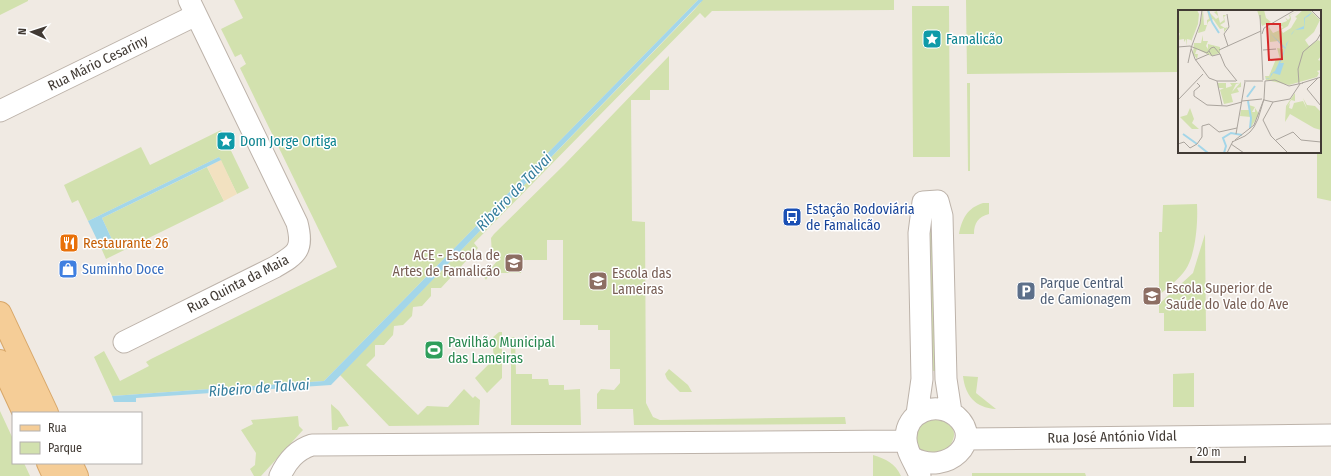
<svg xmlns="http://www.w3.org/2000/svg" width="1331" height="476" viewBox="0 0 1331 476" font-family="'Fira Sans Condensed',sans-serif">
  <rect width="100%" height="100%" fill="#f0eae3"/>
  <path fill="#d2e1ae" d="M0,0H28V1L0,15Z
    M234,0H698L324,381L112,396L94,357L104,351L120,381L149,366L146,362L151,359L337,267L240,68L246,64L241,54L235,57L221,29L243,18Z
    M699,0H894V10L712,11L705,18L700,13L474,243L478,248L441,288H431V296L422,306L413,307L412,316L403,325L394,326L393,335L384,345H375V356L366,365L418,415L427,406L448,407L464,389L473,398L475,396L480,400L479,425L389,426L340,375L695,9L701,2Z
    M966,0H1331V201L1317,198V152H1320V11H1179V72L967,74Z
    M912,6H949L950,157H913Z
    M669,56V90H650V100H631L632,221L645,222L646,403L653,417L660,420L845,417L846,424L634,425L633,409H597V394L601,389L614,390L620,383V369H610V330H598V325H580V320H563V240H547V260H521V273H490L486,280L484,277L497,261L492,256L491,238L494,234L564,165Z
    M967,83H970V171H968Z
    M221,130L249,188L237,194L219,157L88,221L78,200L72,203L64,185L141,147L150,165Z
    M207,167L224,201L106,259L102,250L114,244L102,218Z
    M983,203H989V214C978,217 974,223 974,234H959C962,219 967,208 983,203Z
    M1197,204C1198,222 1196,253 1186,269C1179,279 1169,287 1159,295V232H1162L1163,205Z
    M930,231H934L938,371H929L927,234Z
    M1205,234L1206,331H1164V313H1159V304L1193,273Z
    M499,332H502V378L487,393L475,378L494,359L492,338Z
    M511,337H515L516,374H532V379H548L549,385H564V390L580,389L581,425H511Z
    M669,369L688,385L692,392H680L667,379L665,374Z
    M1194,373V407H1173V374Z
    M963,376L978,377L976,393L996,409C975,408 965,395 963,376Z
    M331,404L339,411L349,426L339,427L337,430H332Z
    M0,411L13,439V463H24L30,476H0Z
    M298,416L299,426L303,430L261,476H254L250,469L255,465L256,453L241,430L253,424L251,420Z
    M935,418C960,426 958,437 943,455L921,452C909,436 918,423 935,418Z
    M873,455C886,459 895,463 901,476H873Z
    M972,473H1085L1086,476H972Z"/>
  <path fill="#f2e1c0" d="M221,160L237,194L224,201L207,167Z"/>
  <path fill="#a3d6e9" d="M698,0H703L331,385L136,398V402H114L112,396L324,381Z
    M219,157L221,160L102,218L114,244L102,250L88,221Z"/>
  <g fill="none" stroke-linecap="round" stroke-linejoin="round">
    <defs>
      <path id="minor" d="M0,111L196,15
        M124,342L275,267C297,254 304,250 297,223L189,0
        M917,414L922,379L919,233L923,202L938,201L942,216L946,379L951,412
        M966,439L1331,435
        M913,458C947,476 985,441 956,416C936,400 905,412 906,439C906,452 916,464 920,476
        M280,476C287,461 296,450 312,445L906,441"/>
      <path id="major" d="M0,313L47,413
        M0,361L24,413
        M48,463L54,476
        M71,463L77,476"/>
    </defs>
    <use href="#minor" stroke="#bdb3aa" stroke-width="23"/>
    <use href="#major" stroke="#d8a769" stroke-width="24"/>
    <use href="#minor" stroke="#fff" stroke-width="21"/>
    <use href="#major" stroke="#f5cd97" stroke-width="22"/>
  </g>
  <defs>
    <symbol id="sight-square" viewBox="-11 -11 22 22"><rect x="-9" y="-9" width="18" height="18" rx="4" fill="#0f9aa8" stroke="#fff"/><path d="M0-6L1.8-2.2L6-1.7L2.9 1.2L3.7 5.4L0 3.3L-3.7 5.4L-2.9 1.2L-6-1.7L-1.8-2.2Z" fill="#fff"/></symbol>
    <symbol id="bus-square" viewBox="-11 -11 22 22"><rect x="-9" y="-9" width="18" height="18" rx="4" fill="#1a4fb4" stroke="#fff"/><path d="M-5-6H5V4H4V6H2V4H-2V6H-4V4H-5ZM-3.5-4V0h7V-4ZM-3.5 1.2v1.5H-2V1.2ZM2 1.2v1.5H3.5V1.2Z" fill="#fff"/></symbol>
    <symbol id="restaurant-square" viewBox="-11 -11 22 22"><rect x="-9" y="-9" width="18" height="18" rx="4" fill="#e8710a" stroke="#fff"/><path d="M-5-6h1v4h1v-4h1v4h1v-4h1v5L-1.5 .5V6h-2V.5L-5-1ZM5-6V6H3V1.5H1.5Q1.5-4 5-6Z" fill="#fff"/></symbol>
    <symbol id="school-square" viewBox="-11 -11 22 22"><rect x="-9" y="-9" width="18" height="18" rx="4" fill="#8d6e63" stroke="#fff"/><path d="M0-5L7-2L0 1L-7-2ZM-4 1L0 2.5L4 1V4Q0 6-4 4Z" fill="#fff"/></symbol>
    <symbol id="shop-square" viewBox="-11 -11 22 22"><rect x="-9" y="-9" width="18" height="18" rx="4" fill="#3f7fe0" stroke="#fff"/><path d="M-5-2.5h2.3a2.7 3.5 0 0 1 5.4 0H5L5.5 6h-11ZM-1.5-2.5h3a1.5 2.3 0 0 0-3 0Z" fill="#fff"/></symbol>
    <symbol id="parking-square" viewBox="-11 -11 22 22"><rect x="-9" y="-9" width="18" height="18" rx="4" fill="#5c6f8a" stroke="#fff"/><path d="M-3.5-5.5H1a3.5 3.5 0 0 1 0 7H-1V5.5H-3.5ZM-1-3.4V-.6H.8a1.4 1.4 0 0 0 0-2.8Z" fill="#fff"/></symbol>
    <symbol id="university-square" viewBox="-11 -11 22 22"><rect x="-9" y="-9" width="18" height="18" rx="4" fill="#8d6e63" stroke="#fff"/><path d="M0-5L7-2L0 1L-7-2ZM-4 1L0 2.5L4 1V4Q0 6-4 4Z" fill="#fff"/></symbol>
    <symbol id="stadium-square" viewBox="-11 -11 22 22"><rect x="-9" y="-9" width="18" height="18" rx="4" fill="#2e9e5b" stroke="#fff"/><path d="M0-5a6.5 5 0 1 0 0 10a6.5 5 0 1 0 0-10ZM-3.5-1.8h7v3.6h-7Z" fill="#fff"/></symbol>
  </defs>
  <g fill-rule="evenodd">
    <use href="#sight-square" x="921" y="28" width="22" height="22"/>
    <use href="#sight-square" x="215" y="130" width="22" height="22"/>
    <use href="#bus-square" x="781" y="206" width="22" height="22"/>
    <use href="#restaurant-square" x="58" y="232" width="22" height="22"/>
    <use href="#school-square" x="503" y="252" width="22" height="22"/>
    <use href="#shop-square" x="57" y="258" width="22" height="22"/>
    <use href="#school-square" x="587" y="270" width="22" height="22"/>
    <use href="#parking-square" x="1015" y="280" width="22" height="22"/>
    <use href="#university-square" x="1141" y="285" width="22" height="22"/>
    <use href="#stadium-square" x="423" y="339" width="22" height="22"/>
  </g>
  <g text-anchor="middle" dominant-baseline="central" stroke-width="3" stroke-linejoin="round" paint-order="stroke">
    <g font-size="14" fill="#0d838f" stroke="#fff" text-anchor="start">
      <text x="946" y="39">Famalicão</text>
      <text x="240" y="141">Dom Jorge Ortiga</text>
    </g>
    <g font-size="14" fill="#413a34" stroke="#fff">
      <text transform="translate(98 63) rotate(-26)">Rua Mário Cesariny</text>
      <text transform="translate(238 284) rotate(-27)">Rua Quinta da Maia</text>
      <text transform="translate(1112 437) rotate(-1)">Rua José António Vidal</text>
    </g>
    <g font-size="14" fill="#164399" stroke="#fff" text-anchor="start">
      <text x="806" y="209">Estação Rodoviária<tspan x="806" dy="16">de Famalicão</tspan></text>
    </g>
    <g font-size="14" fill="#c56008" stroke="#fff" text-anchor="start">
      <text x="83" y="243">Restaurante 26</text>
    </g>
    <g font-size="14" fill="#785e54" stroke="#fff" text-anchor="start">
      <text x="500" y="255" text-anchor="end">ACE - Escola de<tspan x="500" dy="16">Artes de Famalicão</tspan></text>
      <text x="612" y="273">Escola das<tspan x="612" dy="16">Lameiras</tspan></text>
      <text x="1166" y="288">Escola Superior de<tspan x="1166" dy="16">Saúde do Vale do Ave</tspan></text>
    </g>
    <g font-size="14" fill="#366cbe" stroke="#fff" text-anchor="start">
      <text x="82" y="269">Suminho Doce</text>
    </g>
    <g font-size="14" fill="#4e5e75" stroke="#fff" text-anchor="start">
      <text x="1040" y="283">Parque Central<tspan x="1040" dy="16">de Camionagem</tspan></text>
    </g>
    <g font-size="14" fill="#27864d" stroke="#fff" text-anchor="start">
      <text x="448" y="342">Pavilhão Municipal<tspan x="448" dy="16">das Lameiras</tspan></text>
    </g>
    <g font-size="15" font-style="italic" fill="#357e9c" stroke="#fff">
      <text transform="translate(514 192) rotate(-46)">Ribeiro de Talvai</text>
      <text transform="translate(259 388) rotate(-4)">Ribeiro de Talvai</text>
    </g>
  </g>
  <g transform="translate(1178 10)">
    <rect width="143" height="143" fill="#f0eae3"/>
    <path d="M0,0H19L21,4L20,14L13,32V30L9,29V36L8,29L6,32V29L0,30L2,23L0,24ZM25,0L26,15H29V10L31,9L29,0L38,9L41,7L36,2L39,1L42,13L46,10L45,5H48L46,7L47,12L42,15L47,18L50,17L46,22V18L42,19L35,9L30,12L27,21L20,23ZM79,0H86L88,8L93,12L84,16ZM122,0L112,5L113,8V9L110,16L103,20L105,23L113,18L119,8L117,7L125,0H132L142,10L136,22L127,30L131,36L140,30L143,32V46L140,50L143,51V60L139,61L141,63L139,67L111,75L88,70L87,66H91L98,49H102L99,38L105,39L100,31L92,32V37L91,17L95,23L102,20L105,17L101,14L109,11L107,7L110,10L112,8L111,5ZM25,25V31H30L28,36L30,39V34L42,37V35V43L33,46L19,39L17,44H20L19,49L15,44L16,33H23ZM63,72V77L59,78L61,82L53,84L55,92L46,94L42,80L46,78H40V73H48V78L54,76L52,73H62L58,74L54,82ZM117,83V91L113,90L109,97L112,93L111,98L114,99L116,93L125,91L129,99L125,88L129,95L137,96L143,102V120L136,118L112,104L107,112L108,96ZM71,95L77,97L74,102H77V98L81,104L72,119L73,107L62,106L63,100H72ZM12,98L16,109L14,113L21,119H14L2,107L9,105Z" fill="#d2e1ae"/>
    <path d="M134,2L131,6L127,8L126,19L117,20L114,24L113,25L111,30L109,34L105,46L103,51L102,53H106L102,65L95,63L92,68L90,69H87L92,68L93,64L97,61L107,39L92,23L91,17L92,23L108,38V34L111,30L113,25L114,23L117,20L126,16V8Z" fill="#a3d6e9"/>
    <path fill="none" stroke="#a3d6e9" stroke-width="2" d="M30,0L34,12M34,12L41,23M69,87L77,76M70,91L73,108L72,118M5,124L19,134M20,135L30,143M46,143L48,136L45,128L53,123L64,125"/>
    <path fill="none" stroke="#aaa49d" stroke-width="1" d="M24,0L22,14L13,38L17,49L31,68L39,71H58M134,1L143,10M49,4L51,17L46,24L50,36M82,5L85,70M84,24L86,18L117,0M0,37L12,36L29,43M41,40L83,21M85,40L98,39M29,43L33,38L36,37L42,44L34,46L31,41M42,44L47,56L59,71M17,50L31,44M10,53L13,39M140,68L129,79L143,96M39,71L44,95M66,71H85M87,71L97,70L111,76L125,73M19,73L22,76L16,81V86L29,95L49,96L64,92M124,73L143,67M121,74L120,59L125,42L139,30L143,23M86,89L87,71M0,90L25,64M86,90L95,92L85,110L93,126L110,143M64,91L84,89M95,92L112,89L122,74M58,124L67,72M98,130L115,122L123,130L143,132M54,132L67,126L72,122L76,117L80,109L86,89L76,115L57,130M0,134L6,132L12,138L19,134L24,127V116L31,114L41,122L59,118M53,134L66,143M49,143L55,131"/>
    <path fill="#d62828" fill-opacity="0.15" stroke="#d62828" stroke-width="2" d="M89,14H102L104,49L91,50Z"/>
    <rect width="143" height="143" fill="none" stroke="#413a34" stroke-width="2"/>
  </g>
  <rect x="12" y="412" width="130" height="52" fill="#ffffff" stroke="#b3b0ae"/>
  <rect x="20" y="425" width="20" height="6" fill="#f5cd97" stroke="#b3b0ae"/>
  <text x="48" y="432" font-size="12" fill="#413a34">Rua</text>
  <rect x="20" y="442" width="20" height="12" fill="#d2e1ae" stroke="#b3b0ae"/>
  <text x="48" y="452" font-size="12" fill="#413a34">Parque</text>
  <g transform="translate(32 32) rotate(273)" stroke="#ffffff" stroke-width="3" paint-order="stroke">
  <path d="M0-3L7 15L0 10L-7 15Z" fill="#413a34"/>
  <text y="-6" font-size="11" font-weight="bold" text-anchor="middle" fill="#413a34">N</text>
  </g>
  <path d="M1191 456v6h54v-6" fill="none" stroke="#413a34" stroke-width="2"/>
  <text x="1197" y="456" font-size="12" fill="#413a34" stroke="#ffffff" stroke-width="3" paint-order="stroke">20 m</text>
</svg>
